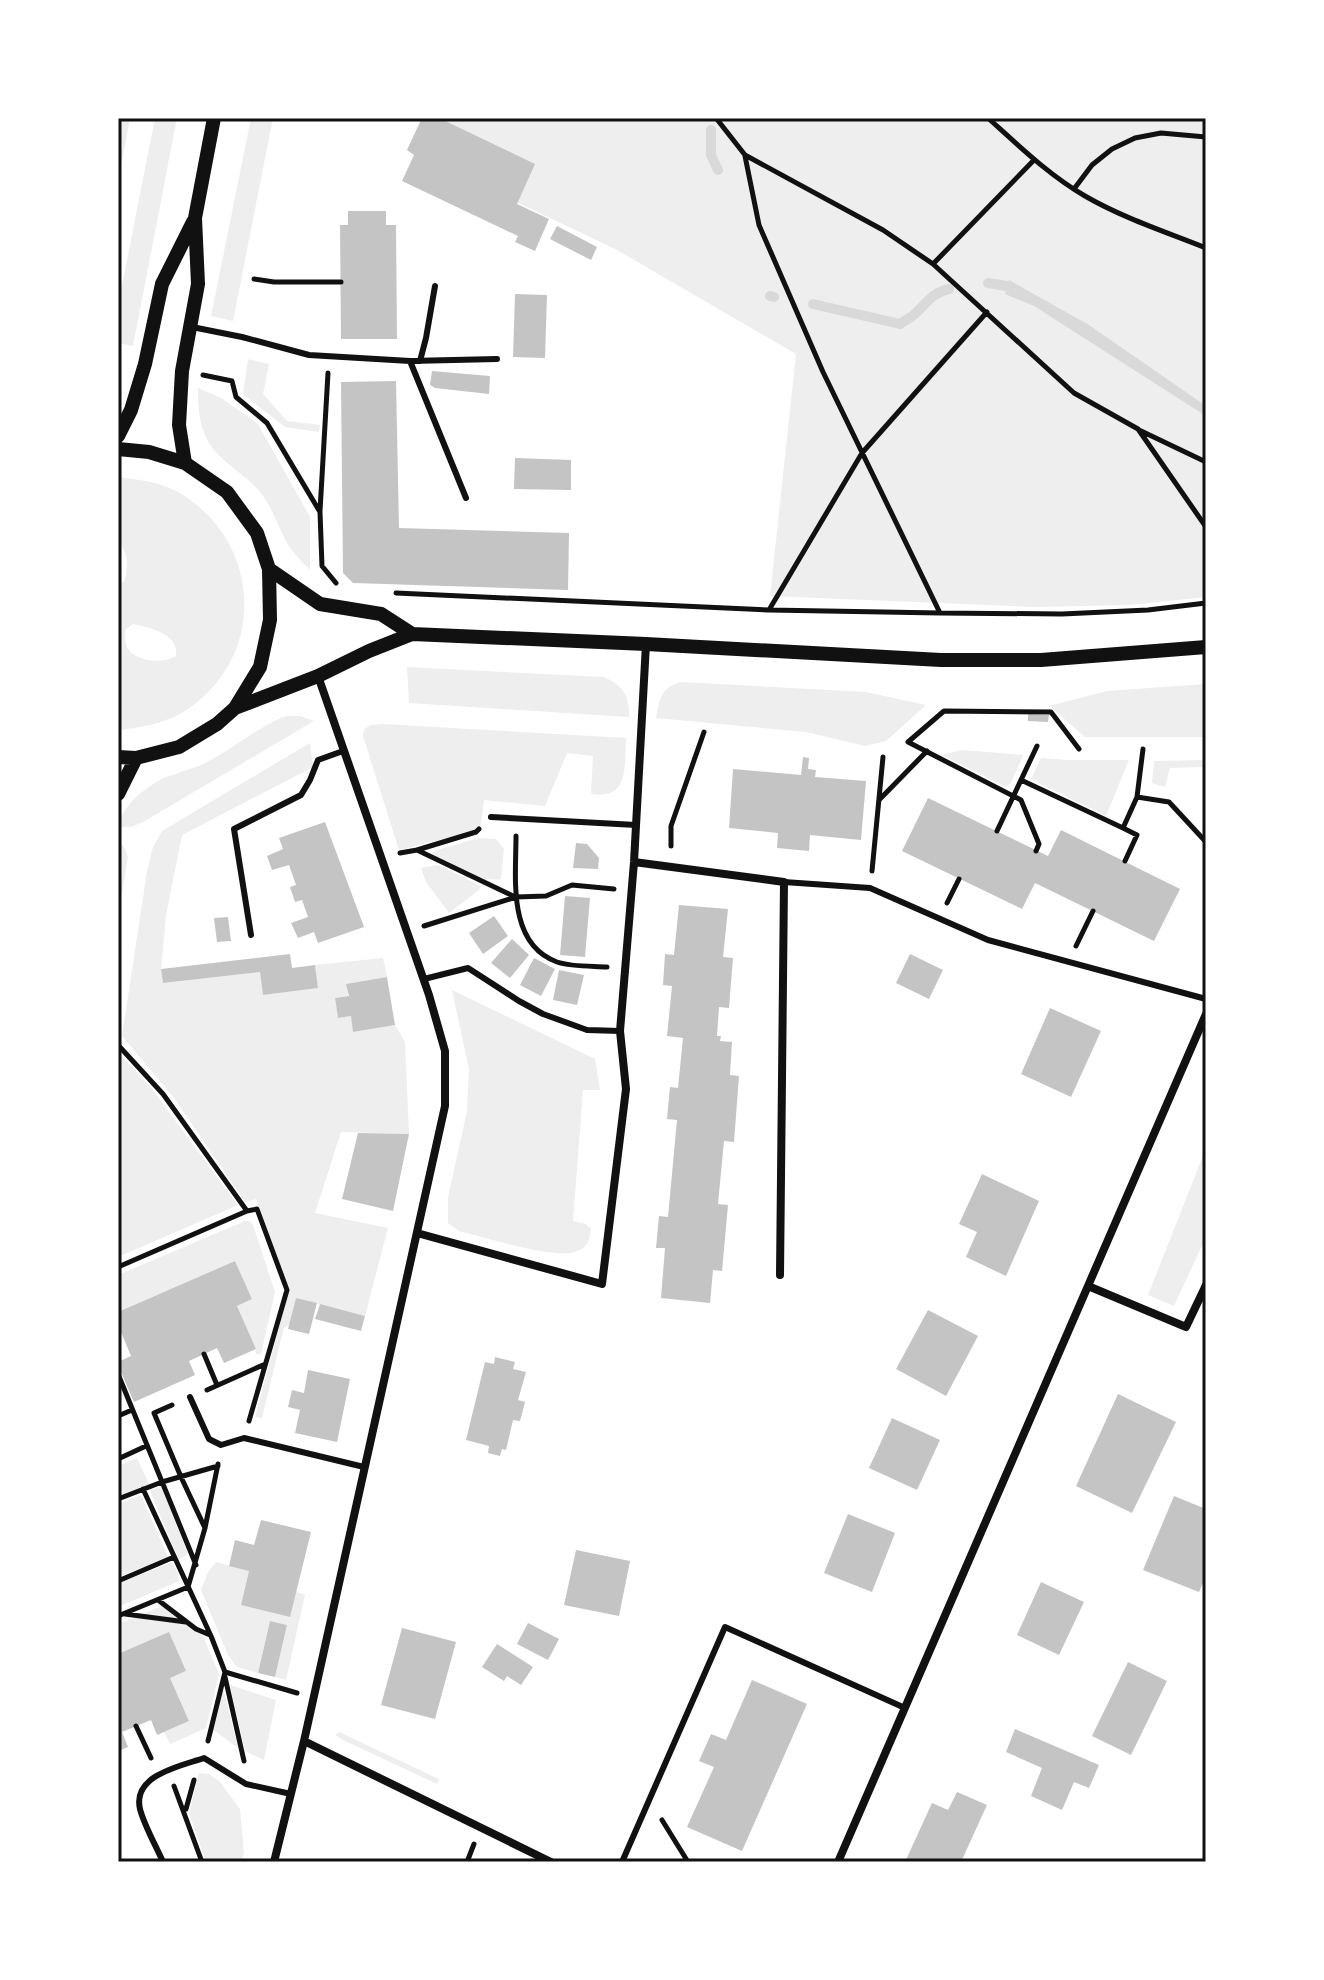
<svg xmlns="http://www.w3.org/2000/svg" width="1324" height="1980" viewBox="0 0 1324 1980" font-family="Barlow,sans-serif">
  <rect width="100%" height="100%" fill="#fff"/>
  <path fill="#eee" fill-rule="evenodd" d="M118,118H130L118,182Z
    M155,118H177L133,346L118,343V306Z
    M251,118H273L233,321L211,316Z
    M422,118H1206V597L1130,605L1034,607L770,596L796,354L617,250L407,150Z
    M248,359L269,364L263,394L287,421L320,425L319,432L285,427L243,394Z
    M198,388L221,398L258,424L310,517V570C301,561 292,552 286,541C278,526 273,510 263,496C248,475 222,464 209,443C199,427 198,407 198,388Z
    M118,477C140,480 163,482 183,495C263,546 266,658 185,711C166,723 143,727 121,730L118,729V584L124,582C132,553 122,555 118,531C115,514 118,494 118,477ZM133,624C150,628 179,633 176,656C164,664 137,662 128,649C125,644 125,636 125,630Z
    M407,667L603,677C623,684 630,697 629,717L409,703Z
    M681,682L866,692L926,705L886,741L865,746L806,732L656,718C659,700 661,687 681,682Z
    M1206,684V737H1085L1049,706L1107,691Z
    M286,716H300L314,721L143,822L131,827H118C122,807 141,791 158,781C172,773 190,771 205,763C233,749 257,727 286,716Z
    M382,724L626,738C624,766 630,800 591,794L593,756L567,753L545,806L484,800L480,830L399,850L363,736L364,729L371,725Z
    M310,743L313,767L182,835L166,915L161,969L163,983L260,972L263,995L318,988L315,965L383,958L387,977L347,984L348,996L335,998L338,1018L351,1016L354,1032L395,1025L405,1042L409,1134L341,1132L315,1213L388,1228L365,1316L296,1298L290,1325L284,1327L262,1418L255,1417L289,1290L256,1199L245,1202L174,1098L122,1036L147,871L153,847L162,831Z
    M962,750L1023,755L1011,783L1006,787L942,755Z
    M1041,758L1068,760H1129L1106,816L1031,779Z
    M1206,760V767L1170,768L1165,787L1152,783L1154,761Z
    M478,838L496,839L504,849L501,879C483,883 446,865 431,854L434,851Z
    M118,844L123,845L128,857L118,918Z
    M438,865L481,886L479,890L449,913L426,882L421,868Z
    M452,990L595,1059L600,1090H583L573,1221L586,1224L591,1229C590,1240 587,1249 575,1252C552,1259 484,1237 459,1231L448,1223V1197L467,1111L469,1069Z
    M119,1053L149,1085L238,1205L118,1257Z
    M1206,1148V1237L1174,1306L1148,1295Z
    M245,1221H249L253,1225L275,1292L261,1354H256V1349L237,1306L252,1299L235,1261L118,1312V1275Z
    M137,1458L149,1484L118,1496V1466Z
    M161,1486L188,1554L179,1560L150,1491Z
    M141,1495L168,1557L118,1577V1504Z
    M172,1562L177,1571L179,1581L118,1607V1584Z
    M216,1562L249,1571L241,1605L289,1617L296,1592L305,1595L286,1680L275,1677L287,1625L270,1621L258,1673L237,1667L228,1655L201,1590L208,1572Z
    M162,1606L203,1636L219,1674L206,1728L170,1744L164,1732L189,1721L170,1678L186,1671L118,1654V1624Z
    M230,1685L276,1700L264,1760L245,1751Z
    M223,1688L238,1748L212,1729Z
    M339,1732L439,1779L437,1784L343,1740L335,1735Z
    M199,1773L209,1774L220,1782L240,1809L244,1853L241,1862H206L189,1813Z"/>
  <path fill="#d9d9d9" d="M1009,280L1089,325L1206,406V416L1034,306L1005,294Z"/>
  <g fill="none" stroke-linecap="round" stroke-linejoin="round">
    <path stroke="#d9d9d9" stroke-width="10" d="M711,130V155L718,170
      M988,283L1006,286L1015,291
      M770,296L774,297
      M813,304L900,324C906,320 912,317 917,312C927,302 934,292 949,289"/>
  </g>
  <path fill="#c4c4c4" d="M422,118H439L535,164L517,204L549,219L535,251L515,242L518,236L402,181L414,155L407,150Z
    M348,211H386V225H396L397,339H341L340,225H348Z
    M557,226L597,247L591,260L550,239Z
    M515,294L547,295L545,358L513,357Z
    M432,371L490,376L489,394L435,388L430,385Z
    M396,381L399,528L569,533L568,590L353,583L343,573L341,382Z
    M515,458L571,460V490L514,489Z
    M1028,714L1049,715L1048,722L1028,721Z
    M803,757L809,758L808,769L816,770L815,777L866,781L861,840L810,835L809,851L777,848L778,833L729,828L733,769L801,775Z
    M928,798L1048,856L1061,830L1180,889L1154,941L1035,883L1022,909L902,851Z
    M325,822L364,927L318,943L314,932L298,938L291,923L308,917L302,900L295,902L290,887L296,885L289,865L272,870L267,856L283,849L279,838Z
    M576,843L587,844L599,858L598,869L573,868Z
    M565,896L590,898L585,957L560,955Z
    M679,905L728,909L723,957L733,958L729,1008L719,1007L717,1036H721L720,1041L732,1042L730,1075L739,1076L734,1142L724,1141L718,1204L728,1205L722,1271L713,1270L710,1303L661,1298L665,1248H656L659,1216L668,1217L677,1120L667,1119L670,1087L678,1088L683,1038L667,1036L672,986L663,985L665,954L674,955Z
    M494,916L508,936L483,954L469,933Z
    M228,917L231,941L217,942L214,918Z
    M512,939L529,955L510,978L491,963Z
    M290,954L292,968L315,965L318,988L263,995L260,972L163,983L161,969Z
    M910,954L943,970L929,999L896,983Z
    M534,958L555,969L541,996L520,985Z
    M559,970L584,975L577,1005L553,1000Z
    M387,977L395,1025L353,1032L351,1016L338,1018L335,998L349,996L346,984Z
    M1050,1008L1101,1031L1071,1097L1021,1074Z
    M358,1133L409,1134L393,1211L342,1199Z
    M982,1174L1039,1201L1006,1276L966,1257L977,1232L959,1224Z
    M235,1261L252,1299L237,1306L256,1349L224,1363L217,1348L189,1361L195,1375L134,1402L118,1365V1362L131,1356L118,1325V1312Z
    M296,1298L317,1303L309,1334L288,1329Z
    M320,1304L365,1316L361,1331L315,1319Z
    M928,1310L978,1336L946,1396L896,1369Z
    M495,1357L515,1362L513,1369L526,1372L518,1400L525,1402L520,1421L513,1420L506,1450L502,1449L500,1456L488,1453L489,1446L466,1440L485,1362L494,1364Z
    M308,1370L350,1379L337,1442L295,1433L300,1410L288,1407L292,1390L304,1393Z
    M1118,1394L1176,1422L1132,1513L1076,1486Z
    M892,1418L940,1440L917,1490L869,1468Z
    M1174,1496L1206,1509V1576L1199,1592L1143,1570Z
    M848,1514L895,1533L872,1592L824,1573Z
    M261,1520L311,1532L290,1617L241,1605L249,1571L229,1566L235,1540L254,1545Z
    M576,1550L630,1561L619,1616L564,1605Z
    M1041,1582L1084,1602L1059,1655L1017,1635Z
    M270,1621L287,1625L275,1677L258,1673Z
    M528,1623L559,1639L548,1660L517,1644Z
    M402,1628L456,1642L435,1719L381,1705Z
    M169,1632L186,1671L170,1678L189,1721L157,1735L151,1720L122,1732L128,1747L118,1751V1654Z
    M497,1644L533,1667L521,1685L507,1676L504,1681L482,1667Z
    M1128,1662L1167,1681L1131,1755L1092,1736Z
    M752,1680L807,1704L742,1851L687,1827L714,1767L699,1761L711,1734L726,1740Z
    M1015,1729L1099,1765L1089,1788L1074,1782L1062,1810L1031,1796L1042,1768L1006,1752Z
    M957,1792L987,1805L961,1862H905L932,1803L948,1810Z"/>
  <g fill="none" stroke-linecap="round" stroke-linejoin="round">
    <path stroke="#111" stroke-width="5" d="M716,118L745,155L883,230L933,264L1074,393L1138,429L1206,527
      M988,118C1019,146 1049,175 1085,196C1123,218 1166,232 1206,248
      M745,156L759,225L823,372L940,613
      M1074,189L1092,165L1112,149L1135,138L1161,133L1206,137
      M933,264L1034,160
      M254,279L274,282H341
      M203,375L232,381L236,397L267,423L320,512L322,566L336,583
      M1139,430L1206,462
      M320,511L328,373
      M396,593L769,610L940,613L1062,614L1148,610L1206,603
      M769,610L862,453L987,312
      M1143,749L1137,797L1169,802L1206,842
      M1021,780L1123,828L1137,797
      M880,799L927,751
      M1123,828L1137,835L1125,861
      M997,831L1037,746
      M516,836C516,878 507,944 557,962C572,967 592,966 607,967
      M671,846V826L704,732
      M417,850L476,832L479,829
      M1036,851L1039,844L1021,800L908,742L944,711L1051,712L1079,749
      M400,853L417,850L515,897
      M872,871L883,757
      M947,903L959,879
      M424,926L516,897L546,896L572,885L614,889
      M1076,946L1093,911
      M118,1045L163,1094L247,1211L257,1209L287,1290L249,1421
      M118,1267L247,1211
      M204,1354L217,1385
      M118,1374L196,1565
      M207,1390L263,1365
      M172,1405L154,1413L181,1477L205,1528
      M118,1416L132,1410
      M118,1459L146,1446
      M143,1489L211,1636L225,1672L297,1693
      M118,1499L162,1482L218,1466
      M118,1581L174,1557
      M158,1600L196,1629L210,1635
      M125,1614L186,1622
      M118,1616L188,1587L205,1528L218,1464
      M225,1677L244,1761
      M136,1726L151,1758
      M208,1741L225,1672
      M174,1786L202,1862
      M186,1809L194,1780
      M662,1820L688,1862
      M467,1862L474,1844"/>
    <path stroke="#111" stroke-width="6" d="M192,327L242,337L309,355L410,361L497,359
      M410,361L466,498
      M420,361L426,338L435,286
      M491,817L636,825
      M784,882L870,888L988,940L1206,999
      M251,935L234,829L301,795L310,780L318,760L343,751
      M424,979L468,968L519,1001L543,1014L587,1030L620,1031
      M190,1397L209,1439L221,1445L244,1438L364,1467
      M163,1862C156,1846 144,1825 140,1809C132,1775 181,1766 204,1758L246,1784L291,1794
      M622,1862L725,1627L905,1708"/>
    <path stroke="#111" stroke-width="8" d="M634,862L784,882L780,1275
      M417,1233L602,1284L626,1089L620,1031L634,862L646,644
      M1088,1286L1186,1327L1206,1285
      M304,1741L551,1862
      M274,1862L304,1741L445,1106V1051L429,995L318,676
      M838,1862L1206,1014"/>
    <path stroke="#111" stroke-width="14" d="M118,436L131,410L145,364L162,284L193,222
      M118,449L149,452L185,463L227,492L257,533L269,569L270,620L260,667L235,708L217,724L179,747L136,758L118,757
      M185,463L179,425L182,371L198,284L195,218L214,118
      M269,569L320,604L381,614L412,634
      M235,708L318,676L369,651L412,634L646,644L941,660H1041L1206,647
      M118,794L136,758"/>
  </g>
  <rect width="1324" height="1980" fill="none" stroke="#ffffff" stroke-width="240"/>
  <rect x="120" y="120" width="1084" height="1740" fill="none" stroke="#111" stroke-width="3"/>
</svg>
